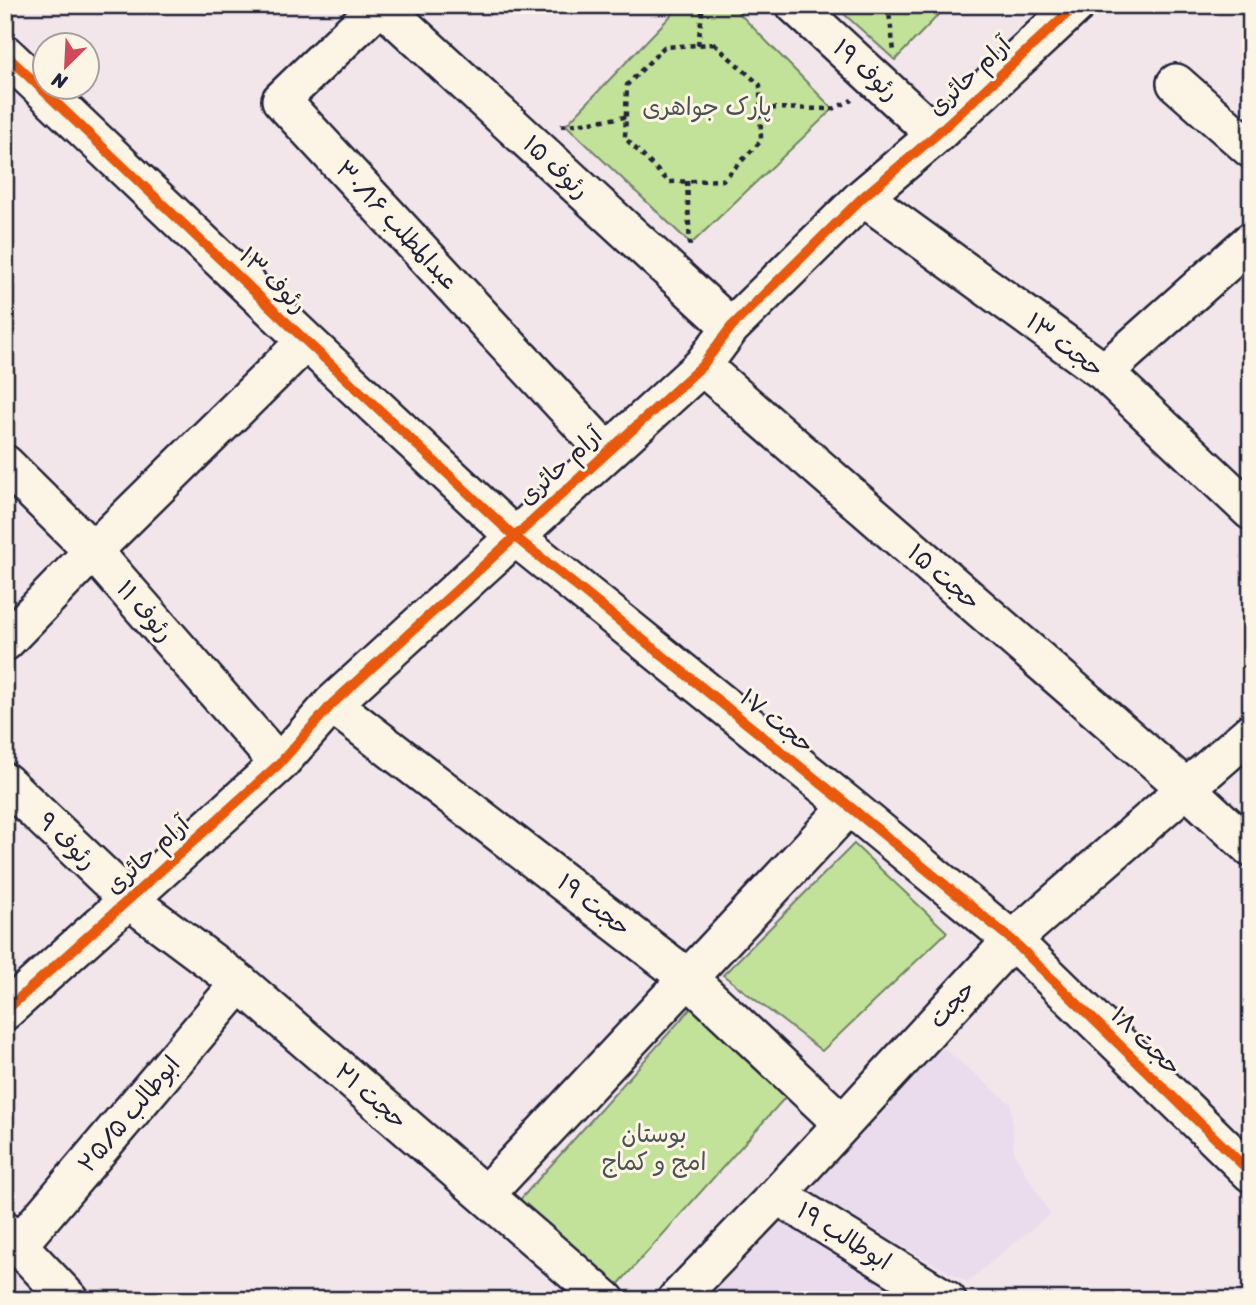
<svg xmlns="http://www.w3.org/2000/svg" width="1256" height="1305" viewBox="0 0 1256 1305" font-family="Sriracha,'Playpen Sans Arabic',sans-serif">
  <rect width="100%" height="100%" fill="#f2e6ea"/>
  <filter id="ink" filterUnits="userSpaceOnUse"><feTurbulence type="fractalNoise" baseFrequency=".0143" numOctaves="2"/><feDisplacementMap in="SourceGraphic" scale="14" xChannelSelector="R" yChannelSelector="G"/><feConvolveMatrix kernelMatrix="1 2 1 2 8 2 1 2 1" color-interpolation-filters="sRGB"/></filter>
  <g filter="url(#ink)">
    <path fill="#ebdced" d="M940,1045L1011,1104L1014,1153L1050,1214L967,1282L800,1189Z
      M782,1214L911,1300H693Z"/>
    <path fill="#c2e199" stroke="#72826a" stroke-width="2" d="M681,5H731L833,109L691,244L566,125Z
      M834,5H948L895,60Z
      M854,844L947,932L822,1051L723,975Z
      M693,1006L790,1092L615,1288L518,1202Z"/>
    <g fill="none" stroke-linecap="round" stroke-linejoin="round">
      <defs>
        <path id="minor" d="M380,5L281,100L607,452
          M381,5L731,327
          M795,5L936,135
          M5,54L306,341L514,536L849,806L1012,940L1251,1173
          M1176,83L1251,149
          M863,197L1104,372L1251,511
          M702,366L1186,788L1251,848
          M1104,372L1251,241
          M5,464L93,551L279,764
          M5,642L93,551L306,341
          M332,704L688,978L842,1123
          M5,782L129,900L240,983L606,1300
          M5,1011L279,764L332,704L702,366L731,327L863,197L936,135L1076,5
          M485,1195L849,806
          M777,1195L947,1300
          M5,1230L18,1245L70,1300
          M18,1245L240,983
          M676,1300L777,1195L1012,940L1251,732"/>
      </defs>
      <use href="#minor" stroke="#22223b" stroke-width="42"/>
      <path stroke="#22223b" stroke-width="4.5" stroke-dasharray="5 5" stroke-linecap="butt" d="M888,5L894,51
        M714,44L760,85L761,141L723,180L669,182L625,138L627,85L664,47Z
        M698,45L703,5
        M761,108L833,109L852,100
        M561,126L626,117
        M687,181L690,247"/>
      <use href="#minor" stroke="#fcf5e5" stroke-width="37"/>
      <defs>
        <path id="cycleway" d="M5,54L306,341L514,536L849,806L1012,940L1251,1173
          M5,1011L279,764L332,704L702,366L731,327L863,197L936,135L1076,5"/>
      </defs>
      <use href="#cycleway" stroke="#fcf5e5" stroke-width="15"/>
      <use href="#cycleway" stroke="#e8590c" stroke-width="10"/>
    </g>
  </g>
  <g text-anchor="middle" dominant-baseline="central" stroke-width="6" stroke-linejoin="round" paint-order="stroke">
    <g font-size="24" fill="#22223b" stroke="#fcf5e5">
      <text transform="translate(866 70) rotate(42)">رئوف ۱۹</text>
      <text transform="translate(969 76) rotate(-43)">آرام حائری</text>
      <text transform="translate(556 167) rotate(43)">رئوف ۱۵</text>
      <text transform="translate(397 225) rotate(47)">عبدالمطلب ۳۰/۱۶</text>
      <text transform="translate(273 280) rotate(44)">رئوف ۱۳</text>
      <text transform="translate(1065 345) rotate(37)">حجت ۱۳</text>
      <text transform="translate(560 466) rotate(-42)">آرام حائری</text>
      <text transform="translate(944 577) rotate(41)">حجت ۱۵</text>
      <text transform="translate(145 611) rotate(49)">رئوف ۱۱</text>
      <text transform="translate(777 721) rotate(39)">حجت ۱۷</text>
      <text transform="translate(67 841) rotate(44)">رئوف ۹</text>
      <text transform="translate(147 855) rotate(-42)">آرام حائری</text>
      <text transform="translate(594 905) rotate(38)">حجت ۱۹</text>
      <text transform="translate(952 1004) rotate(-47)">حجت</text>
      <text transform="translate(1146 1041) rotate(44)">حجت ۱۸</text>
      <text transform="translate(371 1096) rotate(41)">حجت ۲۱</text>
      <text transform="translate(129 1114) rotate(-50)">ابوطالب ۲۵/۵</text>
      <text transform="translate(844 1236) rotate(32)">ابوطالب ۱۹</text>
    </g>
    <g font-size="24" fill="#4a5252" stroke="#fcf5e5">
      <text x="707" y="107">پارک جواهری</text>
      <text x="654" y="1134">بوستان<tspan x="654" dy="28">امج و کماج</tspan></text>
    </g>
  </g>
  <rect width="1256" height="1305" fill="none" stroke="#fcf5e5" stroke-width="28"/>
  <rect x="14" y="14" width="1228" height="1277" fill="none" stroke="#22223b" stroke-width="2.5" filter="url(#ink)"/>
  <g transform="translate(66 66) rotate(204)"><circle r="33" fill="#fcf5e5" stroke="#a5a1a1" stroke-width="2"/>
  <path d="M0-5L12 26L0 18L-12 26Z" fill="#d1495b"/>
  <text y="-10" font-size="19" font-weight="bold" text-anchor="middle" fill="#22223b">N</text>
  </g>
</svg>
